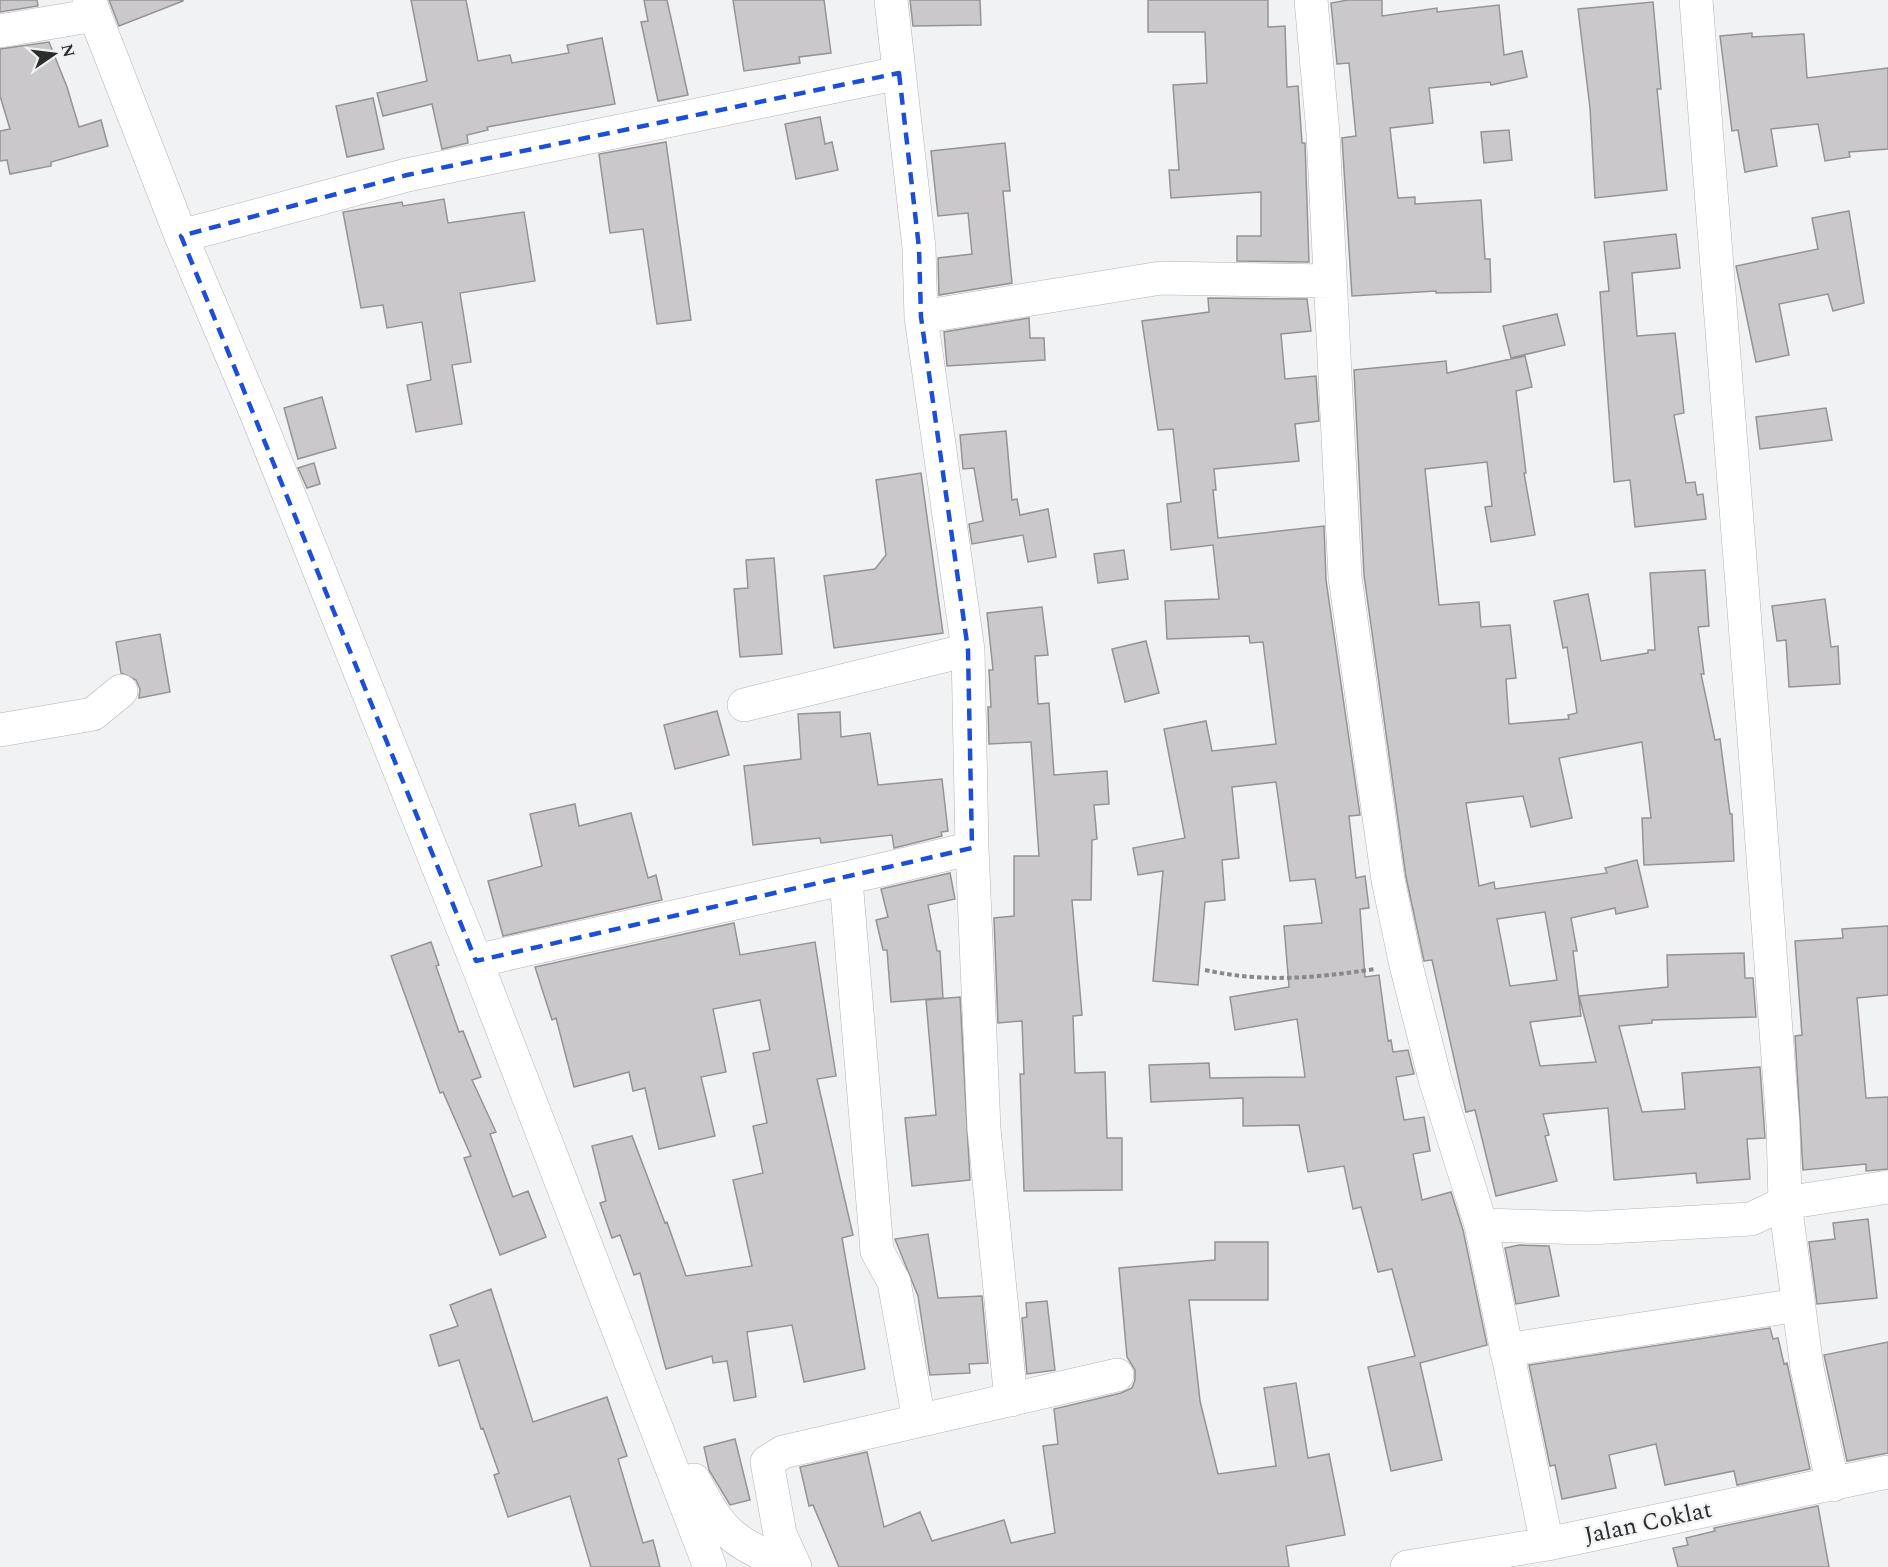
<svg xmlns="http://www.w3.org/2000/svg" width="1888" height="1567" viewBox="0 0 1888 1567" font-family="Spectral,serif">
  <rect width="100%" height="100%" fill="#f1f2f4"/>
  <path fill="#cac8ca" stroke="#959395" stroke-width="1.5" fill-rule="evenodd" d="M0,0H37L38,6L0,12Z
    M109,0H183V1L119,26Z
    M411,0H466L478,61L510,55L512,63L569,53L567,45L602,38L615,104L487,127L488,130L467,135L468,143L442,149L432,104L383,116L377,93L427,81Z
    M644,0H667L688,95L658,101L641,22L648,21Z
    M733,0H824L831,53L799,57L800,63L744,71Z
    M910,0H980L981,25L913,26Z
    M1148,0H1268V27L1285,26L1287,87L1298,86L1302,143H1305L1309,262L1237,261V236H1261V192L1171,198L1169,170H1179L1173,85L1207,83L1205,32H1148Z
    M1348,0H1382V16L1437,8V12L1499,5L1504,55L1522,51L1527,77L1491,85L1490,82L1429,88L1433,123L1390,128L1398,198L1415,197V204L1481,200L1485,259H1490L1491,292L1436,293V291L1352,296L1342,138L1356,136L1349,63L1337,64L1331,3Z
    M1653,2L1661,89H1657L1667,190L1595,198L1590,108L1578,9Z
    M1752,33V37L1804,34L1807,78L1888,68V149L1849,152L1850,157L1825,161L1818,124L1771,129L1777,166L1745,172L1738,130L1732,131L1720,36Z
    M49,42L67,87L79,127L101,120L108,146L51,162V166L10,174L7,160L0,161V131L10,129L0,96V49Z
    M373,98L384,149L347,157L336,106Z
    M820,117L825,144L832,142L838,170L796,179L785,124Z
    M1509,130L1512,160L1484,163L1481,132Z
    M666,142L691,320L657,324L643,229L610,233L599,154Z
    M1005,143L1010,191H1003L1012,283L939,295L938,258L972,254L968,213L938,216L931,151Z
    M444,199L448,223L524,212L535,281L460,293L471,362L452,365L462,424L416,432L407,385L431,380L422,322L387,328L383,305L361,308L343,212L402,202L403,206Z
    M1849,211L1864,303L1833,311L1828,294L1779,304L1789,355L1756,362L1736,266L1818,249L1812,218Z
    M1676,234L1680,268L1632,273L1637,336L1675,333L1684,413L1674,415L1686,483L1695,482L1697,495L1703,494L1706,519L1635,527L1630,480L1614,482L1600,292L1609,291L1604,242Z
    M1208,298L1307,299L1311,331L1281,334L1285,379L1316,376L1319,421L1295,424L1299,461L1214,469L1216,490H1213L1218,538L1324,526L1326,580L1360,815L1349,816L1356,878L1365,876L1369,908L1360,909L1365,977L1379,975L1388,1041L1391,1040L1393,1052L1408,1050L1414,1074L1396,1077L1404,1120L1424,1117L1430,1151L1413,1154L1422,1200L1451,1192L1463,1230L1487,1345L1420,1363L1442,1460L1391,1471L1368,1367L1415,1356L1392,1269L1378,1272L1361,1207L1353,1209L1344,1166L1308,1172L1299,1125L1243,1126V1098L1151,1102L1149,1065L1209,1063L1210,1078L1305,1077L1297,1019L1235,1030L1230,997L1289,987L1284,926L1322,923L1315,879L1290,881L1276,782L1232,787L1239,858L1222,860L1225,900L1205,902L1198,985L1153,981L1163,871L1138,875L1133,848L1185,838L1164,729L1206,721L1212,751L1276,744L1263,642L1250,643L1249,636L1167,639L1165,601L1219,599L1213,545L1171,550L1167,504L1181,502L1173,429L1158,430L1142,321L1209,312Z
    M1557,314L1565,345L1511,358L1503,326Z
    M1029,318L1030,338H1044L1045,360L947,366L944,332Z
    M1525,356L1532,387L1516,391L1526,473H1524L1535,535L1491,542L1485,507L1492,506L1487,462L1425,469L1439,605L1479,602L1481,627L1510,625L1516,678L1506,679L1509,724L1569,719L1568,715L1577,713L1567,647L1563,648L1554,601L1588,594L1601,661L1648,653V650H1655L1650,573L1705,570L1709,626L1698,627L1704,674H1701L1715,740L1720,739L1730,814H1732L1734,861L1644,865L1642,818H1651L1642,742L1559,758L1572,818L1531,827L1523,796L1466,803L1479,886L1494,882L1495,889L1607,873L1605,868L1637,860L1648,907L1616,914L1615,908L1571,918L1577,951H1573L1581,1016L1530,1022L1540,1066L1596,1062L1579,996L1668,987L1667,955L1744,953L1745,978H1753L1756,1017L1652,1020V1023L1619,1026L1642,1112L1685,1109L1682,1073L1760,1067L1765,1138L1747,1139L1750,1179L1697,1183L1696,1173L1614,1180L1608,1108L1543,1114L1549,1135L1545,1136L1557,1181L1496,1196L1475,1110L1466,1112L1432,960L1424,961L1406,877L1364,575L1354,370L1446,361L1447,373ZM1545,912L1557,980L1510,986L1497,919Z
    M322,397L336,448L298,459L284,408Z
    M1826,408L1832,440L1760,449L1756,417Z
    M1006,431L1012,500L1017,499L1020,515L1048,509L1056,557L1028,562L1023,535L972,544L969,524L983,521L974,468L963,469L960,435Z
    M314,463L320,484L307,488L298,468Z
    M921,473L943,633L834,648L824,576L875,569L886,555L876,480Z
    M1124,550L1128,579L1098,583L1094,554Z
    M774,558L782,654L740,657L734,589L748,588L746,560Z
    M1825,599L1831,647L1838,646L1840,684L1789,687L1786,640L1777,641L1772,606Z
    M1042,607L1048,655L1035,656L1038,704L1049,703L1054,775L1107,771L1109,804L1094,805L1097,839L1092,840L1091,900H1072L1082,1015L1073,1016L1075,1073L1105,1072L1107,1138H1122V1190L1024,1191L1020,1074H1024L1022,1021L998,1023L994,918L1014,916V856H1039L1031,742L989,744L988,707H991L989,670H993L987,613Z
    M160,634L170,692L139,698L140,689L136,680L121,673L116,642Z
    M1146,641L1159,693L1125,702L1112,649Z
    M717,711L729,755L675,769L664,725Z
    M840,712L841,737L870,733L878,785L942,779L948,831L941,832L942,836L894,848L892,835L821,843L820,838L753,845L744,766L801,759L798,714Z
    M575,804L579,826L631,813L648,878L656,875L662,900L503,936L488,881L542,866L530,814Z
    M950,873L955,899L928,905L937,951H940L943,998L891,1002L887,950H883L876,920L888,917L881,889Z
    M734,923L740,955L815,942L836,1076L817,1079L853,1235L842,1238L865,1369L804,1382L792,1325L747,1332L756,1397L734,1401L727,1361L713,1363L712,1356L666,1369L640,1273L634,1275L620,1235L612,1238L600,1203L606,1201L592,1146L632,1136L665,1223L667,1222L686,1276L752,1266L733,1180L763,1173L753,1126L767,1123L753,1053L770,1050L760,1000L713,1009L726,1072L701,1077L715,1136L659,1149L645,1088L633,1091L629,1072L574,1087L556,1018L552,1020L535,967Z
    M1888,926V995L1857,998L1866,1098L1888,1097V1169L1866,1171V1164L1803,1170L1795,1036L1802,1035L1795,941L1843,938L1842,929Z
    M431,942L439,965L436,966L459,1032L463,1031L481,1077L472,1080L496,1132L490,1134L513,1197L528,1191L546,1237L500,1255L464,1158L471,1156L443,1092L440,1093L391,956Z
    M960,997L970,1180L912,1186L905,1118L936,1115L926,1000Z
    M1868,1219L1877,1298L1817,1304L1809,1242L1835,1239L1833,1223Z
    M928,1234L938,1298L982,1296L988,1363L969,1364L970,1373L930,1375L918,1296L895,1239Z
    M1215,1242H1268V1300H1189L1200,1401L1218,1474L1276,1466L1264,1388L1296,1383L1308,1458L1329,1454L1345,1535L1286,1546L1289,1567H839L813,1505L809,1506L800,1467L867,1452L884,1527L920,1512L932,1541L1004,1520L1011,1543L1055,1533L1043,1446L1058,1444L1054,1409L1121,1393L1132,1388L1135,1380V1370L1127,1357L1119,1268L1215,1260Z
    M1519,1245L1549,1246L1559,1296L1516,1304L1505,1248Z
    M491,1289L533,1422L607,1397L627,1456L618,1459L643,1543L653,1540L660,1567H591L570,1496L508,1517L494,1475L499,1473L483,1428L481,1429L459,1360L439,1366L430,1335L458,1326L450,1305Z
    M1047,1301L1055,1370L1027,1374L1022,1318L1027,1317L1026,1303Z
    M1770,1328L1773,1339L1778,1338L1784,1364L1787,1363L1810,1469L1737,1485L1734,1471L1665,1485L1656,1444L1609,1455L1616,1488L1562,1499L1555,1465L1550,1466L1529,1365Z
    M1888,1342V1453L1847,1461L1824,1355Z
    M735,1439L750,1500L730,1505L709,1470L704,1447Z
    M1818,1506L1829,1567H1678L1673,1548L1688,1545L1686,1538L1715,1531L1714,1528Z"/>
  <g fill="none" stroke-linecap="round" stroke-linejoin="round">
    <defs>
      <path id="minor" d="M89,0L181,236L257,415L476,961L710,1567
        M1311,0L1323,133L1345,577L1388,880L1406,965L1435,1079L1481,1225L1547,1544
        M1696,0L1756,763L1783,1125L1785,1203L1807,1368L1833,1485
        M0,31L95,15
        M181,236L407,175L899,73
        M921,317L1161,278L1329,281
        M744,705L968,650
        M0,730L93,714L121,691
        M972,848L984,1129L1011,1400
        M846,880L877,1251L894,1282L919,1420
        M476,961C641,923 808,889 972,848L968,650L921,317L919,248L891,0
        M1481,1225L1590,1228L1751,1219L1785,1203L1888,1187
        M1506,1350L1798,1305
        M694,1480C723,1537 735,1543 793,1567
        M795,1567L780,1534L767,1462L783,1452L1117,1375
        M1407,1567L1547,1544L1888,1472"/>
    </defs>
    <use href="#minor" stroke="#b2b4b5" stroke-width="34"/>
    <path stroke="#88898a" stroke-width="4" stroke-dasharray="4.5 3" stroke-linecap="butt" d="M1205,970C1265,983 1315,978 1375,969"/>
    <use href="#minor" stroke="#fff" stroke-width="33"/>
  </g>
  <path fill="none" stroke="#1d4ed8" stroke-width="4.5" stroke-dasharray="12 8" stroke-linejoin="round" d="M899,73L919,248L921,317L968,650L972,848L476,961L181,236L407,175Z"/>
  <g text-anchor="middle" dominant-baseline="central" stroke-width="4.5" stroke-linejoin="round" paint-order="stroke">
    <g font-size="24" fill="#2b2c2c" stroke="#f1f2f4">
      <text transform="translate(1648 1523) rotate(-12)">Jalan Coklat</text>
    </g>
  </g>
  <g transform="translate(54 54) rotate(76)" stroke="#f1f2f4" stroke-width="4.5" paint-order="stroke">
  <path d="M0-4.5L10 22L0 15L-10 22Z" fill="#2b2c2c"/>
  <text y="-9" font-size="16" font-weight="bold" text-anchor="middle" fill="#2b2c2c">N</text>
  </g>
</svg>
